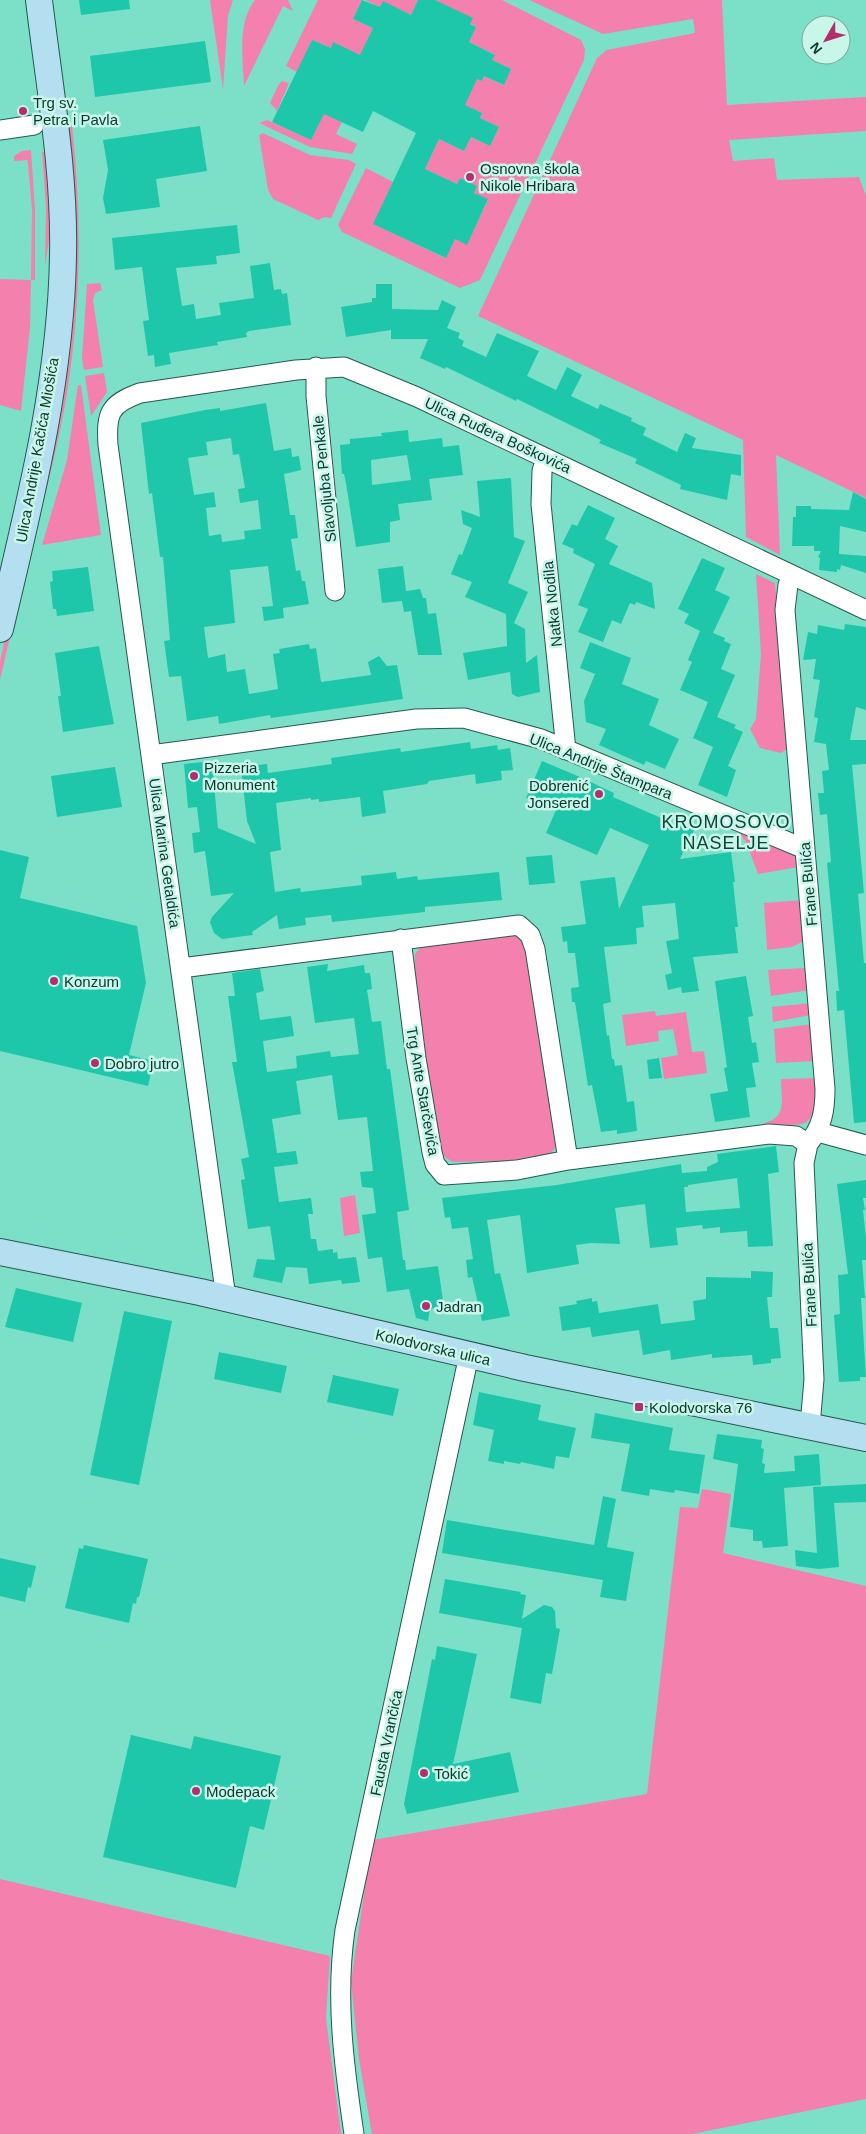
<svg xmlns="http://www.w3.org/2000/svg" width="866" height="2134" viewBox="0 0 866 2134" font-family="Helvetica,sans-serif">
  <rect width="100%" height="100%" fill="#7ce0c8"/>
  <path fill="#f380ad" d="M210,0H233L228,16L223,89Z
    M255,0H288L293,11L283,6L244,86C243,60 237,22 255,0Z
    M318,0H362L353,19L373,28L367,41L377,63L334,43L331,48L312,40L303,60L315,82L286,66Z
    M365,0H418L411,15L383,2L380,7Z
    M435,0H502L581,40L585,49L584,60L480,280L460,288L342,232L338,225L366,168L393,182L374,224L445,258L455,239L467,244L488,200L474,193L477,186L460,178L457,184L425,169L439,139L464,151L471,137L490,146L499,127L480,118L482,113L451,99L477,79L482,81L484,76L503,85L511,69L492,60L494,54L469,42L476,27Z
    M529,0H722L727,105L866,97V131L729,140L733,161L774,158L777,180L859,177L866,196V498L776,455L780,555L746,537L743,440L478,316L597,58L607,50L695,33L693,19L603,34Z
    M282,81L289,83L277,111L270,103L279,84Z
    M327,107L345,116L336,134L357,144L352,154L310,147L259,123L267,120L311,140Z
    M72,126C82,214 81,306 67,393C58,446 46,493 32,544C19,589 11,635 0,680V661L48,454L66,127Z
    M263,133L310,155L349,160L356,164L331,218L325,217L318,220L273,199L268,190L259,135Z
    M31,150L35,209V280H31L30,328L21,411L0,405V279L31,280L32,209L28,164L27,160L14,161V156L22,151Z
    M42,151L49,156L53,217L45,266L46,207Z
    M100,283L102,290L95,293L93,300L103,367L84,370L82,358L87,284Z
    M104,373L107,392L91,416L85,376Z
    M78,385H81L101,535L42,545L67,460Z
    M756,574L775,583L788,738L787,749L781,753L760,748L750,729L756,719L761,654Z
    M743,831L798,856L799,867L758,874L746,842L739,833Z
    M803,900L804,941L792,947L767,950L764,903Z
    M518,934L528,947L556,1147L549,1156L536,1160L453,1162L446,1158L439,1150L415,979V954L421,946Z
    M805,968L809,969L810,990L771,996L768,970Z
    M811,1003V1015L773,1022L772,1007Z
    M655,1011L656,1016L686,1012L692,1052L704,1051L707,1073L664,1079L661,1058L678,1055L673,1029L658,1031L659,1041L626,1046L622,1015Z
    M813,1024L816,1061L776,1063L774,1029Z
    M817,1078C814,1127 814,1128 763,1123C788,1118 781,1100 781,1079Z
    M355,1195L360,1233L344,1236L340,1198Z
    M702,1489L731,1494L723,1553L866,1586V2099L692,2134H372L359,2060L351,1982L372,1840L647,1794L680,1507L698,1508Z
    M0,1879L330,1956L326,2018L341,2134H0Z"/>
  <path fill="#1ec7a9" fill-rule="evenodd" d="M79,0H129L130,9L81,15Z
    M362,0L380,7L383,1L411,15L418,0H435L473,18L470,24L476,27L469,42L495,55L492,60L511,69L504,85L484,76L482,81L477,79L465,105L482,113L480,118L499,127L490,146L471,137L464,151L439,139L425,169L457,184L460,178L477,186L474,193L488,199L467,245L455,239L446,258L373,224L416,133L373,111L363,132L324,114L311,140L272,122L312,40L331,48L333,42L360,55L373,28L353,19Z
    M205,41L211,82L95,97L90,56Z
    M200,126L207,171L156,179L160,207L106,214L103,198L108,170L103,140Z
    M237,225L240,253L216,256L217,264L176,268L182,306L194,304L196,319L221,315L219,303L254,298L250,266L270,263L274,290L281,289L282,294L287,293L291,325L249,331L246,333L247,337L217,342L218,345L169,353L171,364L155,367L154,355L148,356L143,321L149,320L142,267L115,270L112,238Z
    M376,284H392V309L438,310L442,300L456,307L447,328L460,333L458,338L464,341L462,346L486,357L497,333L539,351L527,376L556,390L567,367L582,375L571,396L598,409L600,404L632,418L631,421L646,428L643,435L677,452L685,433L696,438L692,448L741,455V476L731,474L727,500L680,489L681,485L635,463L637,459L599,443L601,440L517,399L516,401L446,367L445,369L420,358L428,339H391V330L346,337L341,307L372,302V298H376Z
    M266,403L274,451L291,448L292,457L299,456L301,470L284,474L290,515H295L298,538L291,539L296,571L300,570L302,581H305L309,604L283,608L284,618L264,621L262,607L273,606L268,566L230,570L235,623L204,627L208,658L225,654L227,672L245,669L249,694L278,689L273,654L280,653L279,649L309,644L310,649L316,648L321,682L371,675L368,662L379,656L387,666L397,665L403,699L271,718L270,715L219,724L218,716L187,721L181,676L169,677L164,641L170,640L163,557H160L152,493L149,494L141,423L205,410L220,408V411ZM231,438L233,455L239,454L245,488L238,489L240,503L258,500L261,529L244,531L245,539L222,542L221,534L209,536L206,508L216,507L214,492L194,495L188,458L208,455L206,442Z
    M408,430L409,442L442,438L443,447L459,445L463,475L429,479L432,500L398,504L400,520L390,522V542L356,547L346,483L344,474H342L340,445L350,444V439L382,436L381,433ZM407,455L411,480L372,485L371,460Z
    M511,478L514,537L525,541L508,583L528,592L514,623L525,629L526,663L537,655L540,692L518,697L512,694L510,672L468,680L463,653L507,646L506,614L465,597L472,582L451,574L459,554L462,555L472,528L463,524L461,510L480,517L477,481Z
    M853,492L866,499V532L840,526L839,554L866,556V573L841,565L840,570L837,569V572L819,570L820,558L818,557L821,551H814V546H792L793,517H796V506H811V509L849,510Z
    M588,505L615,518L605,539L618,546L609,564L652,583L655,609L636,602L635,605L630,603L621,624L612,620L603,642L578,632L588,609L578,605L595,564L573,553L574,549L562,544L572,524L577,526Z
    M702,558L725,568L715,590L730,597L713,633L725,638L724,641L731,644L721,669L735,675L717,717L736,725L734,728L743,732L728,766L736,770L727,797L698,785L713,747L693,738L708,702L680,690L692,662L688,660L700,631L684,623L689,614L678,609Z
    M403,566L406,591L420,589L423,598H426L428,614L436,613L442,655H418L411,611L404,612L402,601L382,603L378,569Z
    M88,567L94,611L57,616L56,609H53L50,582L53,581L52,571Z
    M845,624L866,627V710L856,707L850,740H866V764L852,765L864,893L858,894L864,963H866V1122L854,1123L844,1010L837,1011L836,991H839L827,863L831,862L827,814L820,815L818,793H824L822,771L829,770L826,744L814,742L818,718L814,717L820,680L813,679L816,659L803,660L808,632L817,634L818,625L844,630Z
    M590,642L631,658L622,684L659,699L649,725L679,739L665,769L646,761L644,765L599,745L606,729L586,722L584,701L595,674L580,668Z
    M99,646L114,724L63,732L58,696H61L55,653Z
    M470,742L471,749L497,745L498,750L510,748L513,770L501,771L502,780L476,784L475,774L429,781L427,784L383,791L386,813L362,817L360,797L319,802V799L311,800V798L276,803L281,850L270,852L275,892L300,888L301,892L362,885L361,876L396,872L397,879L417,876L418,880L499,872L502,900L425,907V912L332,922L331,915L305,918L306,925L279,929L277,915L252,932L253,935L222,939L214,933L210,922L212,917L234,893L211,896L205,851L194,853L192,833L200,832L197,807L188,808L184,764L212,761L218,828L256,844L247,821L241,767L267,764L268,773L332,764L331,758L400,748L401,752Z
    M542,761L580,777L614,793L613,797L668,821L675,824L677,820L695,828L680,859L731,852L735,882H733L738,927H735L738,953L693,957L699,991L682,993L681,987L668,990L665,975L672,973L666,941L679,939L675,903L642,906L644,927L636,928L637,944L604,947L611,1002L603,1004L607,1036L609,1035L612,1059H614L615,1066L622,1065L627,1102L634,1101L637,1131L617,1134V1130L601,1132L592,1085L588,1086L575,1002H572L571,988L579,987L575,953H568L567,941L563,942L561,927L586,924L580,881L615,877L619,909L649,845L610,828L597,855L546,833L556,810L526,798Z
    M115,767L122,807L57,817L51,776Z
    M0,850L29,857L20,898L137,926L146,983L129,1055L154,1061L148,1086L0,1051Z
    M552,855L555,883L529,885L526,857Z
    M328,964L327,971L364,965L365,973H370L372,989L367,990L372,1022L381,1021L387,1069H390L409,1210L397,1212L403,1260H405L406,1270L438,1266L444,1307L430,1309L428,1321L416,1318L409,1289L387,1292L382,1257L368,1259L362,1215L376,1213L373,1188L362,1187L360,1172L373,1171L367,1117L338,1120L332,1075L296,1081L301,1114L272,1119L277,1153L296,1151L298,1164L274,1167L279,1202L311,1198L313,1214H308L311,1239H316L318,1251L333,1249V1253L337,1252L338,1259L356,1257L360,1282L342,1284L341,1280L309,1284L307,1268L286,1267L282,1283L253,1277L257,1259L275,1260L270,1226L248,1229L241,1180L245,1179L241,1159L249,1157L232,1062H237L228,996H235L232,973L260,969L264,991L256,993L260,1020L291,1016L294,1036L263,1041L267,1072L297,1068L296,1056L330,1051L331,1057L359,1054L354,1018L315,1023L307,967Z
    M746,976L753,1016L748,1017L752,1043L756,1042L759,1062L752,1063L756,1087L746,1088L750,1117L715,1122L710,1094L728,1091L724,1068L727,1067L715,981Z
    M659,1058L662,1078L649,1079L647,1060Z
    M776,1146L779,1172L768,1174L773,1246L748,1247L747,1231L720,1233V1227L703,1229L702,1225L676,1228L678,1245L650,1248L645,1204L615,1208L620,1244L591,1243L576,1245L579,1264L527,1273L520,1215L487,1220L495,1274L500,1273L510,1316L482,1321L472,1277L468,1278L466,1260L473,1259L468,1227L452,1229L450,1217L445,1218L442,1198L557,1185L681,1164L682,1173L707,1171V1167L718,1162L717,1154ZM737,1178L740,1208L686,1212L684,1187H688V1185Z
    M866,1180V1198H863L865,1210H863L866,1238V1260H862L865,1298H861L866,1377H860V1381L839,1382L834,1315L840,1314L838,1275L848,1274L837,1184Z
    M751,1271L773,1272L772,1297H767L770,1328H778L781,1358L771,1359V1363L753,1365L752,1355L712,1358V1354L671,1360L670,1350L643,1355L639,1330L592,1337L590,1327L562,1331L559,1307L577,1304L576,1301L592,1298V1302L597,1301L599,1313L658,1304L661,1324L695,1320L693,1301L706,1299V1277L751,1278Z
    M16,1288L82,1303L73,1342L5,1327Z
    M124,1311L172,1321L139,1485L90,1475Z
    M219,1352L287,1366L281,1393L214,1379Z
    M333,1375L399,1389L393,1416L327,1402Z
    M479,1392L541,1405L538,1420L576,1428L569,1458L556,1456L554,1469L521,1462L520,1464L504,1461V1464L488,1461L494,1430L473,1425Z
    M595,1413L673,1428L669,1450L705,1455L699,1494L675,1490L674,1493L650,1489L649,1496L621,1491L630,1444L591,1438Z
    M717,1434L762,1440L761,1448L764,1449L762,1463L765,1464L764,1473L795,1471L794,1456L819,1454L821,1485L784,1488L788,1546L763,1548L762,1541H753V1530L730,1527L738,1464L713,1459Z
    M866,1484V1502L834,1503L839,1567L819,1569L796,1566L795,1550L817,1553L813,1487Z
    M603,1496L616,1499L607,1547L634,1552L626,1601L600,1597L603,1580L442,1553L447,1520L594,1545Z
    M84,1545L148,1559L139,1597H137L136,1604L133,1603L129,1623L65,1608L79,1548L83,1549Z
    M0,1558L36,1566L31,1588L28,1587L25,1602L0,1596Z
    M445,1579L521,1592L520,1594L526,1595L522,1619L544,1605L552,1607L555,1611L556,1628L560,1629L552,1674L546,1673L541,1704L510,1698L522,1628L439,1613Z
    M437,1646L477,1654L453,1764L510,1752L519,1792L407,1814L404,1804L432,1659L435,1660Z
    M131,1735L191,1749L194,1736L281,1756L264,1830L250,1826L236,1888L103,1857Z"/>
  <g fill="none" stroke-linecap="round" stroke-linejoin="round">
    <defs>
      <path id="street" d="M0,130L34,125
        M316,367V396L335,591
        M546,458L542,471L541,504L566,750
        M151,755L416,719L464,718L541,739L805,849
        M181,968L519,925L530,935L535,949L568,1160L517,1170L444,1175L435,1164L432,1152L416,1058L401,939
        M818,1132L866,1145
        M808,1144L804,1163L814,1379L810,1426
        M568,1160L769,1134L796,1136L808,1144C822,1127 825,1111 825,1089L785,610L788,585L792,575
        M226,1298L108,445C106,414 109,404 140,393L296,370L344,367L417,397L866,610
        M354,2134C344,2066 335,1999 345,1930L469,1355"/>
      <path id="secondary" d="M0,629C29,506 61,382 63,256C65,170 49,85 39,0
        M0,1252L200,1292L525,1368L866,1438"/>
    </defs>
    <use href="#street" stroke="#24594d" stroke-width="21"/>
    <use href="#secondary" stroke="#24594d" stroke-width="28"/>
    <use href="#street" stroke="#fff" stroke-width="19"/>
    <use href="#secondary" stroke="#b4dff1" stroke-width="26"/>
  </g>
  <g fill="#b52d6e" stroke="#c8f6e9" stroke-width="2">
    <circle cx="23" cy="111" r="5"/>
    <circle cx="470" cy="177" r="5"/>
    <circle cx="194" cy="776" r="5"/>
    <circle cx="599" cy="794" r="5"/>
    <circle cx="54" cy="981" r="5"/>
    <circle cx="95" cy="1063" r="5"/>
    <circle cx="426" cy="1306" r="5"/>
    <rect x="634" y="1402" width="10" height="10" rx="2.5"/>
    <circle cx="424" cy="1773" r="5"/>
    <circle cx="196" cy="1791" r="5"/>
  </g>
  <g text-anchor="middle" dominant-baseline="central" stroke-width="5" stroke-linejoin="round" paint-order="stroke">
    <g font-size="15" fill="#0a372e" stroke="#c8f6e9" text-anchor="start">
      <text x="33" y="102">Trg sv.<tspan x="33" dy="17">Petra i Pavla</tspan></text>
      <text x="480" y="168">Osnovna škola<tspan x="480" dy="17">Nikole Hribara</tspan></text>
      <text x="204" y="767">Pizzeria<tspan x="204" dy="17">Monument</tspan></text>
      <text x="589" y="785" text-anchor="end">Dobrenić<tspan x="589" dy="17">Jonsered</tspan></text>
      <text x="64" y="981">Konzum</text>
      <text x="105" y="1063">Dobro jutro</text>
      <text x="436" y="1306">Jadran</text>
      <text x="649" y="1407">Kolodvorska 76</text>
      <text x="434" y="1773">Tokić</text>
      <text x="206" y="1791">Modepack</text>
    </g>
    <g font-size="15" fill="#0a372e" stroke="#c8f6e9">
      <text transform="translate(498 435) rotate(25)">Ulica Ruđera Boškovića</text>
      <text transform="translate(37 450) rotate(-80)">Ulica Andrije Kačića Miošića</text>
      <text transform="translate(324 479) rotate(-96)">Slavoljuba Penkale</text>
      <text transform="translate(552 604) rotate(-96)">Natka Nodila</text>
      <text transform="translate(601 766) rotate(22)">Ulica Andrije Štampara</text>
      <text transform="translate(165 853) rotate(82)">Ulica Marina Getaldića</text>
      <text transform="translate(808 884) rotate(-95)">Frane Bulića</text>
      <text transform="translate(423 1091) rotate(80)">Trg Ante Starčevića</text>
      <text transform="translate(809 1285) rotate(-93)">Frane Bulića</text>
      <text transform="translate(433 1347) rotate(13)">Kolodvorska ulica</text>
      <text transform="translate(386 1743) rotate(-78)">Fausta Vrančića</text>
    </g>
    <g font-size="18" letter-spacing="1" fill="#0b4539" stroke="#c8f6e9">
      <text x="726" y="822">KROMOSOVO<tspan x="726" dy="21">NASELJE</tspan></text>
    </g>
  </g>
  <g transform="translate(826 40) rotate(231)"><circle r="24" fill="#c8f6e9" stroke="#7caa9e"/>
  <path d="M0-4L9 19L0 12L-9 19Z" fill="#b52d6e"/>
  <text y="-8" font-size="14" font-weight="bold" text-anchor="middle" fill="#0a372e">N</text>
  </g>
</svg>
